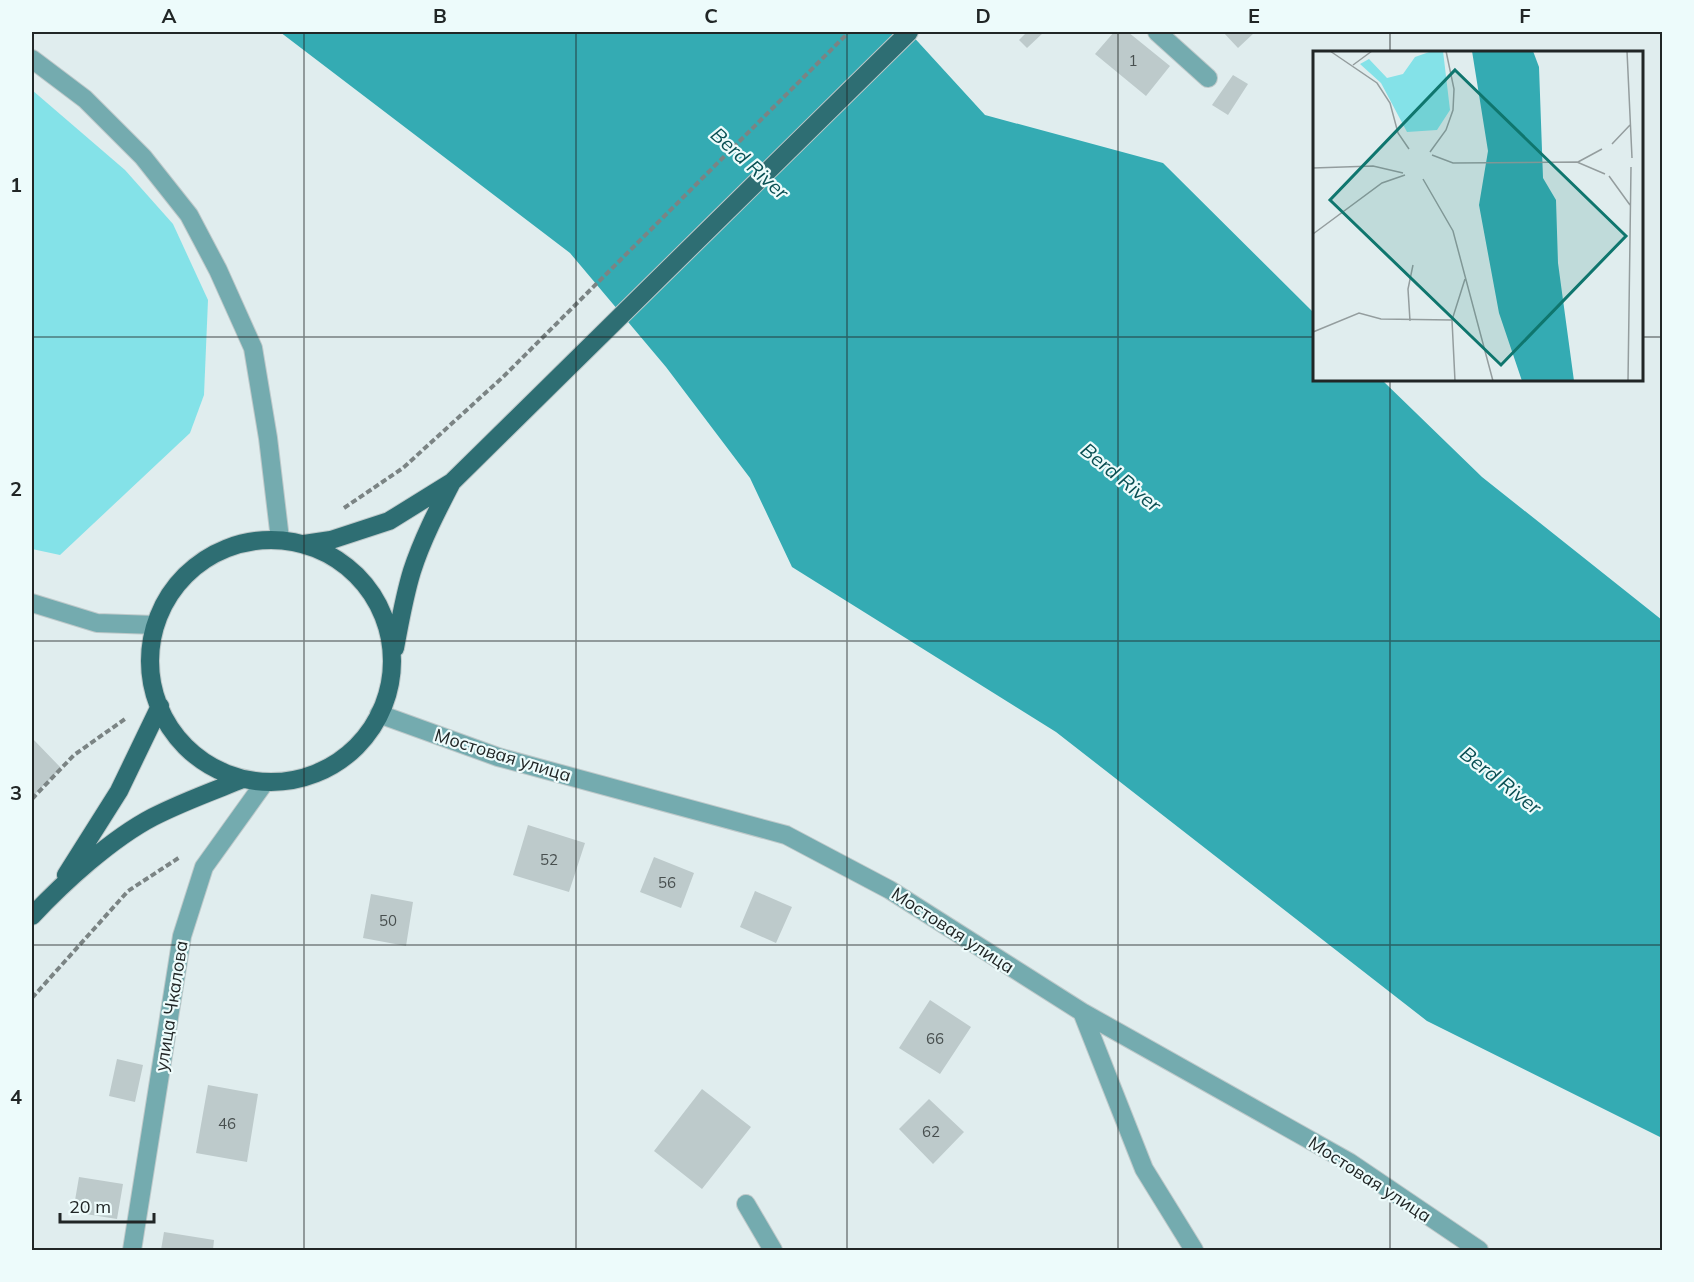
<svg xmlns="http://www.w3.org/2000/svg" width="1694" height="1282" viewBox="0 0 1694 1282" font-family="Mulish,sans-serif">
  <rect width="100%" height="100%" fill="#e0edee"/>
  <path fill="#84e2e8" d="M32,90L125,170L173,224L208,300L204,395L190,433L60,555L32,549Z"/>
  <path fill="#34abb3" d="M280,32H909L985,115L1163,163L1314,313V380H1382L1482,477L1662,620V1138L1427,1021L1056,732L792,567L750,478L666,367L570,253Z"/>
  <path fill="#bdcacb" d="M1027,32H1044L1027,48L1019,40Z
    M1114,32H1128L1170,66L1146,96L1095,54Z
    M1223,32H1255L1238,48Z
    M1233,75L1248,84L1228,115L1212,105Z
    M32,738L61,768L32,797Z
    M528,825L585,843L569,892L513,875Z
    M654,857L694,873L681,908L640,892Z
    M755,891L792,907L776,943L740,927Z
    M371,894L413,902L406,946L363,938Z
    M930,1000L971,1027L940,1074L899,1048Z
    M117,1059L143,1065L135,1102L109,1096Z
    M208,1085L258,1094L247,1162L196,1153Z
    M702,1089L751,1127L702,1189L654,1151Z
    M929,1099L964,1132L933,1164L899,1129Z
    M79,1177L123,1184L117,1219L73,1212Z
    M164,1232L214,1240L213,1250H161Z"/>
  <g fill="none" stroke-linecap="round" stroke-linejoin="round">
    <defs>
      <path id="minor" d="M1157,32L1208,78
        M32,59L85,99L143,157L189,215L218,270L253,348L268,438L280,539
        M32,603L97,623L155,625
        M379,714L498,757L786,835L890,890L1082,1012L1349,1162L1479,1250
        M1082,1012L1144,1169L1194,1250
        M746,1204L773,1250
        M132,1250L182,936L204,867L265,782"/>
      <path id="major" d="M150 661a121 121 0 1 1 242 0a121 121 0 1 1-242 0Z
        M304,544L331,540L389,521L452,482L909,32
        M395,648C400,622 404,597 412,571C422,540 437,511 452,482
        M66,875L119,791L160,706
        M32,916C64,882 111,839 153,817C182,802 213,791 243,779"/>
    </defs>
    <use href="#minor" stroke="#bec9ca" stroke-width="20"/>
    <use href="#major" stroke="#bec9ca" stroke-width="20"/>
    <path stroke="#7b8484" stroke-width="4" stroke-dasharray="6 3" stroke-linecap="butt" d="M344,508L403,468L504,376L849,32
      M32,799L74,755L125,719
      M32,998L128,891L180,857"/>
    <use href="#minor" stroke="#74abaf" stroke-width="18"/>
    <use href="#major" stroke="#2e6e73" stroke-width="18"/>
  </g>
  <path fill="none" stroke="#212626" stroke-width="1.5" stroke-opacity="0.55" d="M304,32V1250M576,32V1250M847,32V1250M1118,32V1250M1390,32V52M32,337H1314M1642,337H1662M1390,380V1250M32,641H1662M32,945H1662"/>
  <g text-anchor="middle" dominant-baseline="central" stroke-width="4.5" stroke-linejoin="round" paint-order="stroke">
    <g font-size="15" fill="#484f4f">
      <text x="1133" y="60">1</text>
      <text x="549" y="859">52</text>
      <text x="667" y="882">56</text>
      <text x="388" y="920">50</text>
      <text x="935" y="1038">66</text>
      <text x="227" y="1123">46</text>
      <text x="931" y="1131">62</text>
    </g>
    <g font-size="18" fill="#212626" stroke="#edfbfb">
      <text transform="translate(503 755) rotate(17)">Мостовая улица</text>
      <text transform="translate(953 930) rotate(33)">Мостовая улица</text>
      <text transform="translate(171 1006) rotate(-81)">улица Чкалова</text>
      <text transform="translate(1370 1179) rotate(33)">Мостовая улица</text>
    </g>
    <g font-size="20" font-style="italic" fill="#094f53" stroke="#edfbfb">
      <text transform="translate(750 163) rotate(42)">Berd River</text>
      <text transform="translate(1121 477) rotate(39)">Berd River</text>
      <text transform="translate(1501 780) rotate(38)">Berd River</text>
    </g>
  </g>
  <g transform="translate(1313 51)">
    <rect width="330" height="330" fill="#e0edee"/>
    <path d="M119,0H130L137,59L124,79L94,81L68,32L47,13L56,8L74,27L90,23L102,6Z" fill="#84e2e8"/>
    <path d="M159,0H220L226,16L230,127L243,149L245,212L261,330H209L186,262L166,154L175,100Z" fill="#34abb3"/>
    <path fill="none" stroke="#949d9e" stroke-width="1.5" d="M17,0L64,32L77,52L85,82L96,98M314,0L319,107M40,14L59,0M299,93L317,74M117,101L133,79L140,59L141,38L133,0M119,104L140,112L264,111L292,123M265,111L289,98M0,117L60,115L90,122M296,125L317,154M110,128L140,180L180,330M0,183L69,132L92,124M97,270L95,238L100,214M0,281L46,262L68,268L139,269M142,330L139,269L152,228M315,330L318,116"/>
    <path fill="#0f766e" fill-opacity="0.15" stroke="#0f766e" stroke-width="3" d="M142,19L313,185L188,314L17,149Z"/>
    <rect width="330" height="330" fill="none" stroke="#212626" stroke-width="3"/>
  </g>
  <rect width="1694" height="1282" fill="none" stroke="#edfbfb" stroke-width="66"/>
  <path d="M60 1213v9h94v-9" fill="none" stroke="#212626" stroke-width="3"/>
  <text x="69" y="1213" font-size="18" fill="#212626" stroke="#edfbfb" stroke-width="4.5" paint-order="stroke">20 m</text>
  <rect x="33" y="33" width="1628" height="1216" fill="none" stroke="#212626" stroke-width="2"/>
  <g font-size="20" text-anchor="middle" font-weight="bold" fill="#212626">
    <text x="169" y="23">A</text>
    <text x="440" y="23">B</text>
    <text x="711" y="23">C</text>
    <text x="983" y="23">D</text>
    <text x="1254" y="23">E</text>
    <text x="1525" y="23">F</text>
    <text x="16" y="192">1</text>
    <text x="16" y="496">2</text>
    <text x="16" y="800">3</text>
    <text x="16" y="1104">4</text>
  </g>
</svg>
